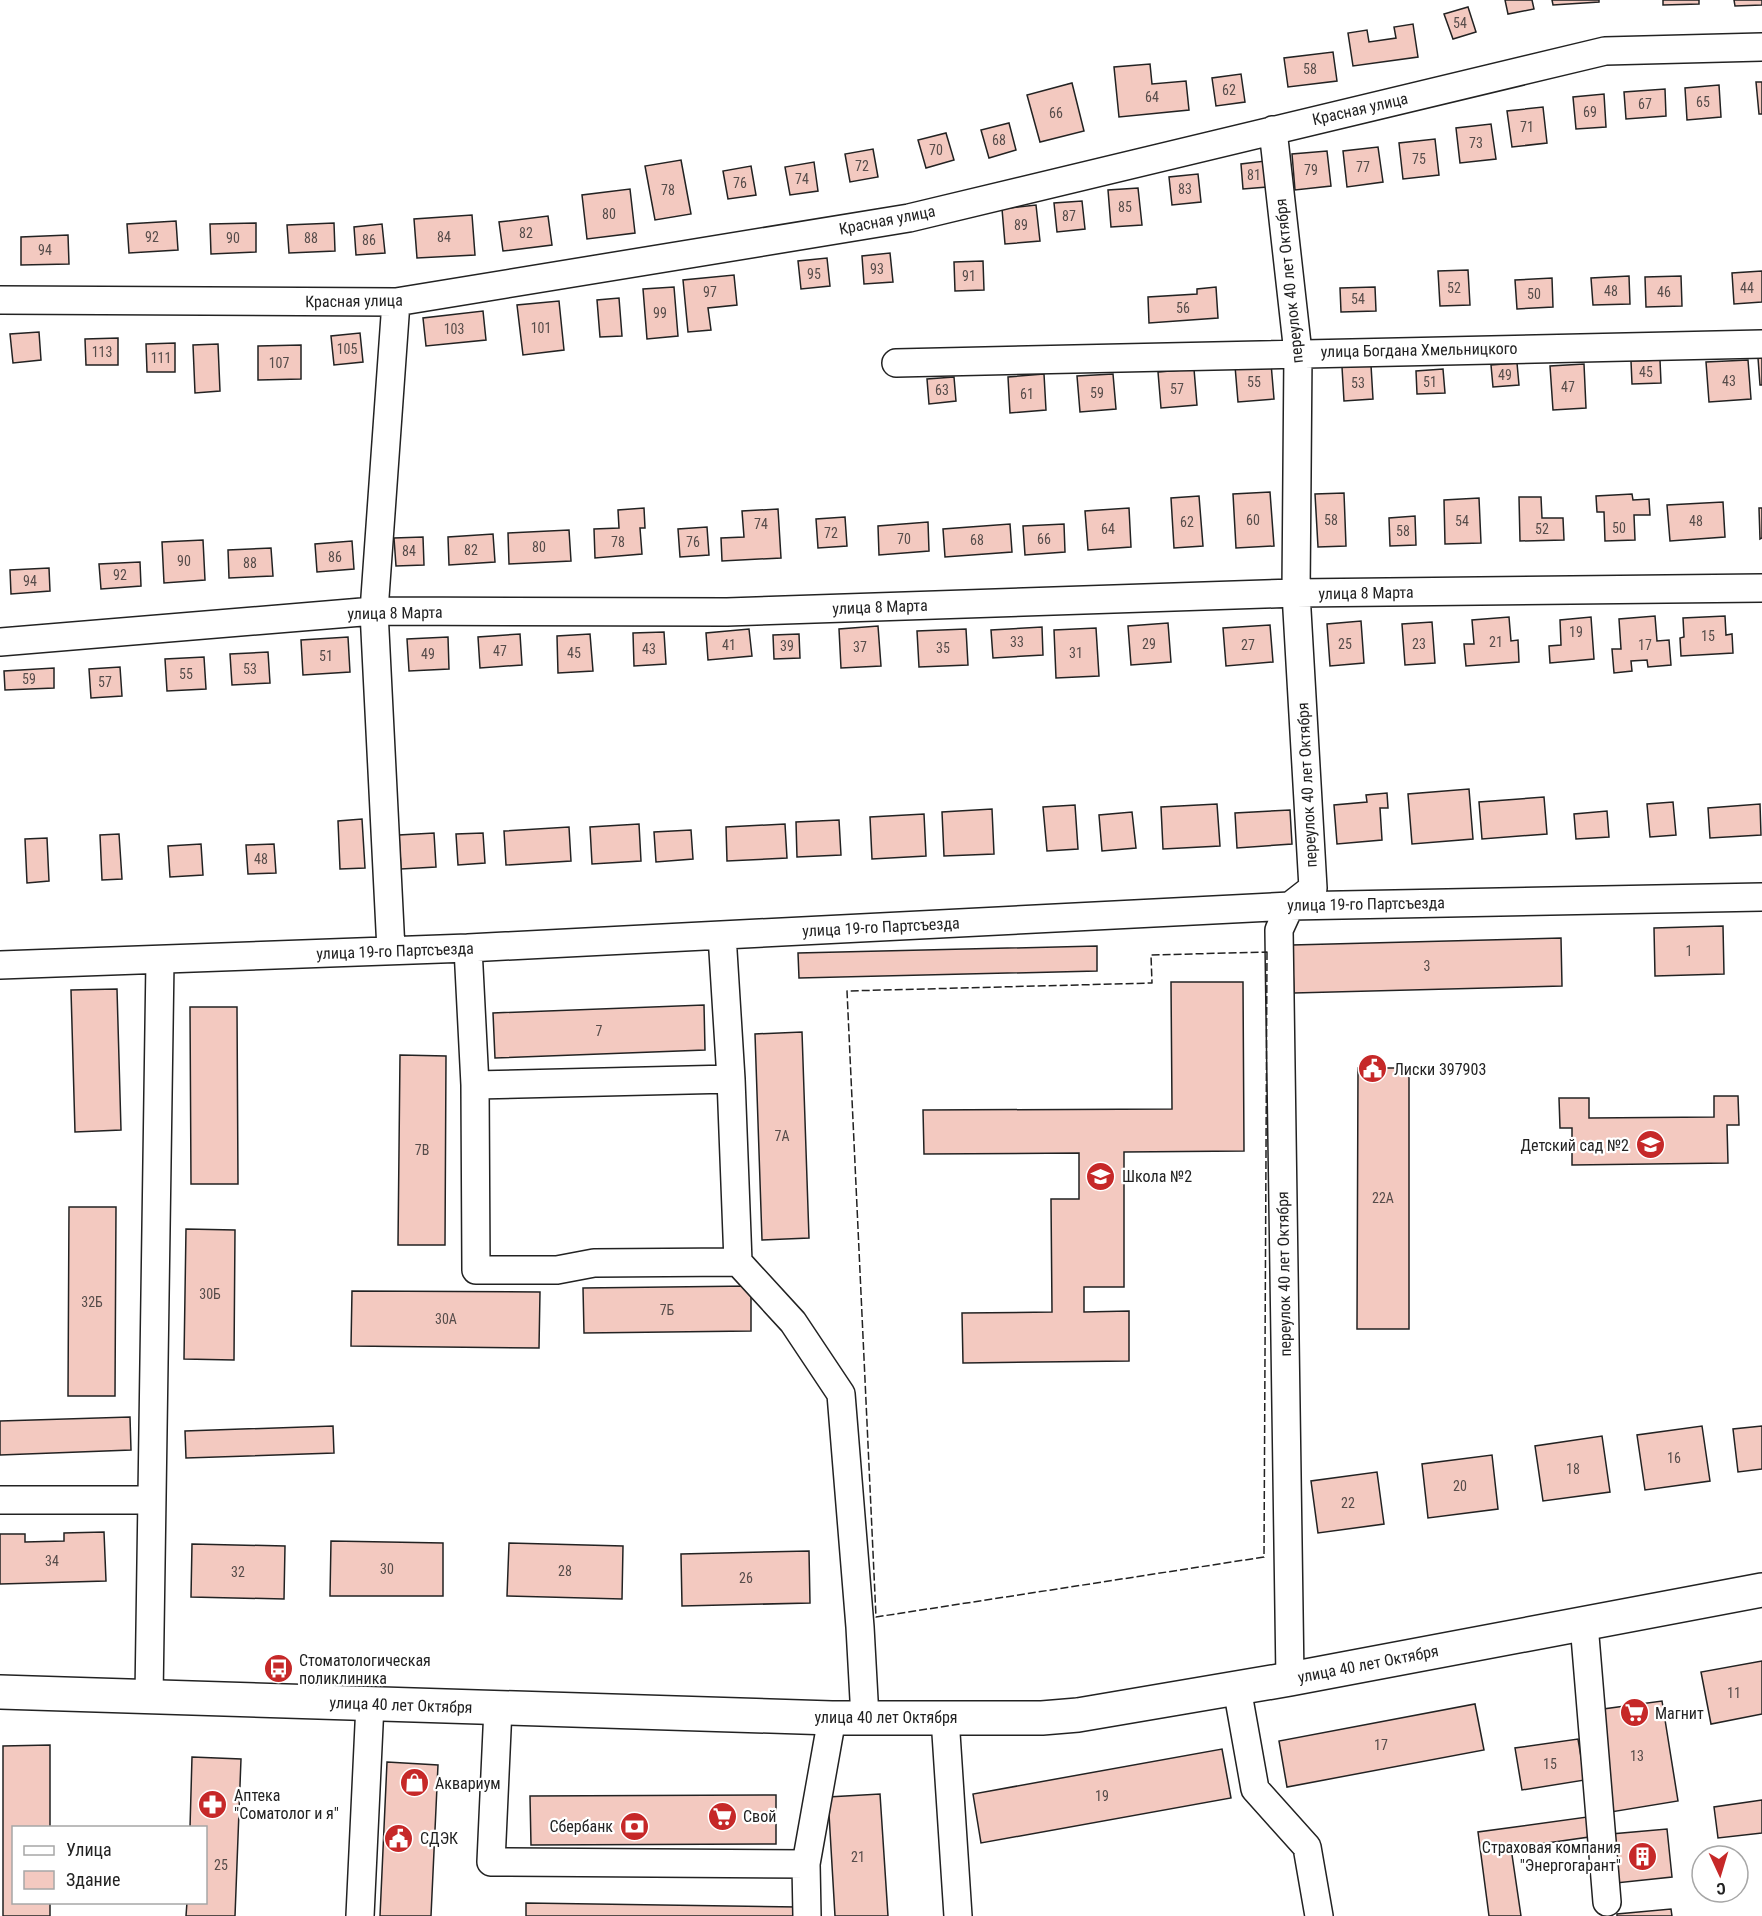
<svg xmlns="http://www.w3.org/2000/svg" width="1762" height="1916" viewBox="0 0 1762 1916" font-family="'Roboto Condensed',sans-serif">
  <rect width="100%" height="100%" fill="#fff"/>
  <path fill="#f3c9c0" stroke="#222" stroke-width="1.5" d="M1505,0H1532L1534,9L1508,14Z
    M1552,0H1599V2L1553,5Z
    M1663,0H1699V4L1663,5Z
    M1734,0H1762V5L1735,6Z
    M1468,7L1476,32L1453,39L1444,14Z
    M1413,24L1418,57L1353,66L1348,33L1367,30L1369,42L1396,38L1394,27Z
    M1333,52L1337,81L1288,87L1284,58Z
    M1150,64L1152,84L1186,81L1189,110L1119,117L1114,67Z
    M1241,74L1245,102L1216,106L1212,78Z
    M1756,82H1762V114H1759Z
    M1072,83L1084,131L1040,142L1027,95Z
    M1719,85L1721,117L1687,120L1685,88Z
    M1665,89L1666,116L1626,119L1624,92Z
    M1604,94L1606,127L1576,129L1573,97Z
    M1543,107L1547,143L1512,147L1507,111Z
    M1009,123L1016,150L989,158L981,130Z
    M1491,124L1496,159L1460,163L1456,128Z
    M946,133L954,160L926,168L918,140Z
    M1435,139L1439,175L1403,179L1399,143Z
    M1378,147L1383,182L1347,187L1343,151Z
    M873,149L878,177L850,182L845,154Z
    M1327,151L1331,186L1295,190L1292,154Z
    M681,160L691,214L655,220L645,166Z
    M1265,161L1267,187L1243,189L1241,164Z
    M814,162L818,191L790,195L785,167Z
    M751,166L756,195L728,199L723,171Z
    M1198,174L1201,202L1172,205L1169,177Z
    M1138,188L1142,225L1111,227L1108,190Z
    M630,189L635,233L587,239L582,195Z
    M1082,201L1085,229L1057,232L1054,203Z
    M1036,205L1040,241L1005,244L1002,209Z
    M472,215L475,255L417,258L414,219Z
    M548,216L552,245L503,251L499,222Z
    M176,221L178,250L129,253L127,224Z
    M256,223V252L211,254L210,224Z
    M334,223L335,251L289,253L287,225Z
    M382,224L385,253L356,255L354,227Z
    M68,235L69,264L21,265V237Z
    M890,253L893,282L864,284L862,256Z
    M827,258L830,286L801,289L798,261Z
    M983,261L984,290L955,291L954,262Z
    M1468,270L1470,305L1440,306L1438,271Z
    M1762,271V302L1734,304L1732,273Z
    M734,275L737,305L708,308L711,330L688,332L683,280Z
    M1629,276L1630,304L1593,305L1591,278Z
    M1681,276L1682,306L1646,307L1645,277Z
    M1552,278L1553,307L1517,309L1515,280Z
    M674,287L678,336L647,339L643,289Z
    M1216,287L1218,318L1149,323L1148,297L1197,294V289Z
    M1375,287L1376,311L1341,312L1340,288Z
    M619,298L622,336L600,337L597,300Z
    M559,301L564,350L523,355L517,305Z
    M483,311L486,340L426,346L423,318Z
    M39,332L41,360L13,363L10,334Z
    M360,333L363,362L334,365L331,336Z
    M118,338V365H86L85,339Z
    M175,343V372H147L146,344Z
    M218,344L220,391L195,393L193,345Z
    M301,345V379L258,380V346Z
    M1758,358H1762V385H1760Z
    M1660,360L1661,383L1632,384L1631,361Z
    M1748,360L1751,399L1709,402L1706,362Z
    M1271,363L1274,399L1238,402L1235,366Z
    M1517,363L1519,385L1493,387L1491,365Z
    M1584,364L1586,408L1553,410L1550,366Z
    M1371,365L1373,399L1344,401L1342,367Z
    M1194,369L1197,405L1161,408L1158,372Z
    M1443,369L1445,393L1417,394L1416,371Z
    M1044,374L1046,410L1010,413L1008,377Z
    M1113,374L1116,409L1080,412L1077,376Z
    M954,377L956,401L929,404L927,379Z
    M1270,492L1274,546L1236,548L1233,494Z
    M1344,493L1346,546L1318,547L1315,494Z
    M1632,494L1633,500L1649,499L1650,515H1634L1635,540L1605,541L1604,512H1597L1596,496Z
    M1199,496L1203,546L1174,548L1171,498Z
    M1519,497H1541L1542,518H1563L1564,540L1520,541Z
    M1479,498L1481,543L1445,544L1444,500Z
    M1723,502L1725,537L1670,541L1667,505Z
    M644,508L645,528H640L642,554L595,558L594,529L619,528L618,510Z
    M1129,508L1131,547L1088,550L1085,511Z
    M1759,508H1762V538L1760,539Z
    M778,509L781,558L722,561L721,538L744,537L742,511Z
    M1415,516L1416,545L1390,546L1389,518Z
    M845,517L847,546L818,548L816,519Z
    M928,522L929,551L879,555L878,526Z
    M1010,524L1012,552L945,557L943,529Z
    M1064,524L1065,552L1025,555L1023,526Z
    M707,527L709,555L680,557L678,529Z
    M569,530L571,561L509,564L508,533Z
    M493,534L495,562L449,565L448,537Z
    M423,537L424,565L396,566L394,538Z
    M203,540L205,580L164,583L162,542Z
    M352,541L354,569L317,572L315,544Z
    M271,548L273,576L229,578L228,550Z
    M140,562L141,586L101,589L99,564Z
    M49,568L50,591L11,594L10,570Z
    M1655,616L1657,641L1669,640L1671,665L1648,667L1647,660L1631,661L1632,671L1614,673L1612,649H1621L1619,619Z
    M1725,616L1726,635L1732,634L1733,653L1681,656L1680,638L1684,637L1683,618Z
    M1509,617L1511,641L1518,640L1519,662L1466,666L1464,644H1474L1472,620Z
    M1591,617L1594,659L1550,663L1549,646L1561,645L1560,620Z
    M1361,621L1364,663L1330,666L1327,624Z
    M1432,622L1435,663L1405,665L1402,624Z
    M1168,623L1171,662L1131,665L1128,626Z
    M1270,625L1273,662L1226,666L1223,628Z
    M878,626L881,666L841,668L839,629Z
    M1042,627L1043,655L993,658L991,630Z
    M1096,628L1099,676L1056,678L1054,630Z
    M749,629L752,656L708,660L706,633Z
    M966,629L968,665L919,667L917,631Z
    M664,632L666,664L634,666L633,633Z
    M520,634L522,665L480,668L478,637Z
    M590,634L593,671L558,673L557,636Z
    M799,634L800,658L774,659L773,635Z
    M348,637L350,672L303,675L301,640Z
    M448,637L449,669L409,671L407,639Z
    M268,652L270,683L232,685L230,654Z
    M204,657L206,689L167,691L165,659Z
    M120,667L122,696L91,698L89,669Z
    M54,668V688L5,690L4,671Z
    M1469,789L1473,839L1412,844L1408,794Z
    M1387,793L1388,808H1380L1382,840L1337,844L1334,805L1367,802L1366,795Z
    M1544,797L1547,834L1482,839L1479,802Z
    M1673,802L1676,835L1650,837L1647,804Z
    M1217,804L1220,846L1163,849L1161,807Z
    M1760,804L1761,835L1710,838L1708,808Z
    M1075,805L1078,849L1047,851L1043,807Z
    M992,809L994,854L944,856L942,812Z
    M1290,810L1292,844L1237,848L1235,813Z
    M1607,811L1609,837L1576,839L1574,814Z
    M1132,812L1136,848L1102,851L1099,815Z
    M924,814L926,856L872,859L870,817Z
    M362,819L365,868L340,869L338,821Z
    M839,820L841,855L797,857L796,822Z
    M639,824L641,861L592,864L590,827Z
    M785,824L787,858L727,861L726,827Z
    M569,827L571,861L506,865L504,831Z
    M691,830L693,859L656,862L654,832Z
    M434,833L436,867L401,869L399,835Z
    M483,833L485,863L458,865L456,834Z
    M119,834L122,879L102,880L100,835Z
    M47,838L49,881L27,883L25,839Z
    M201,844L203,875L170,877L168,846Z
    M274,844L276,873L248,874L246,845Z
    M1723,926L1724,974L1655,976L1654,928Z
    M1561,938L1562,986L1294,993L1292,945Z
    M1097,946V971L799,978L798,953Z
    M1171,982H1243L1244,1151L1124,1152V1287H1084V1312L1129,1311V1361L963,1363L962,1313L1052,1312L1051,1199H1079V1153L924,1154L923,1110L1172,1109Z
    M117,989L121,1130L75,1132L71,990Z
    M704,1005L705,1050L495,1058L493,1013Z
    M190,1007H237L238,1184H191Z
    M802,1032L809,1238L762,1240L755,1034Z
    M400,1055L446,1056L445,1245H398Z
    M1358,1068H1409V1329H1357Z
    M1714,1096H1738L1739,1125H1727L1728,1163L1572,1165V1128H1560L1559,1098H1589V1118L1714,1117Z
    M69,1207H116L115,1396H68Z
    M186,1229L235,1230L234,1360L184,1359Z
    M751,1286V1331L584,1333L583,1288Z
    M352,1291L540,1292L539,1348L351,1346Z
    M130,1417L131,1450L0,1455V1421Z
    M333,1426L334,1453L186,1458L185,1431Z
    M1702,1426L1710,1481L1645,1490L1637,1435Z
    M1762,1426V1469L1738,1472L1733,1429Z
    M1602,1436L1610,1492L1543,1501L1535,1446Z
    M1492,1455L1498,1509L1428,1518L1422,1464Z
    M1377,1472L1384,1524L1318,1533L1311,1481Z
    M104,1532L106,1581L0,1584V1534H25V1542L64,1541V1533Z
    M331,1541L443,1543V1596H330Z
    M509,1543L623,1546L622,1599L507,1596Z
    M192,1544L285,1546L284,1599L191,1597Z
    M809,1551L810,1603L682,1606L681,1554Z
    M1762,1661V1714L1711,1724L1701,1672Z
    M1662,1701L1678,1801L1611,1812L1596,1710Z
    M1475,1704L1484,1750L1287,1787L1279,1741Z
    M1578,1739L1585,1780L1522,1790L1515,1748Z
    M50,1745V1828H14V1902H50V1916H3V1746Z
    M1222,1749L1231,1798L981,1843L973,1794Z
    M192,1757L241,1759L235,1916H186L187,1902H206V1828H190Z
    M387,1762L438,1765L431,1916H380Z
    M880,1794L888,1916H835L828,1797Z
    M776,1795V1844L531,1845L530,1796Z
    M1762,1800V1833L1718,1838L1714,1807Z
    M1587,1817L1589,1837L1511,1848L1521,1916H1489L1478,1832Z
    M1667,1829L1672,1877L1616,1883L1611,1834Z
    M526,1903L798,1907V1916H526Z
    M1671,1909L1672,1916H1617V1914Z"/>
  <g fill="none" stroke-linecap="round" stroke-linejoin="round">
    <defs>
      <path id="minor" d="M1273,130L1298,353L1296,593L1313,888L1290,906L1279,930L1290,1679
        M0,300L396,302L909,218L1605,51L1762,47
        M896,363L1762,344
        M0,642L374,611L727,612L1296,593L1762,588
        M722,935L731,1079
        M468,948L475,1085
        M391,950L374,611L396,302
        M0,965L468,948L1290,906L1762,897
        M738,1262L594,1263L557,1270H476L475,1085L731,1079L738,1262L793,1322L841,1394L860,1627L865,1718
        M0,1500H152
        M1584,1624L1607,1902
        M1237,1688L1255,1789L1307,1847L1319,1916
        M149,1697L160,961
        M498,1708L491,1862L806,1864
        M945,1718L958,1916
        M360,1916L370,1704
        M807,1916L806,1864L832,1718"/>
      <path id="major" d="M0,1692L832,1718H1042L1078,1715L1290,1679L1762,1590"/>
    </defs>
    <use href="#minor" stroke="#222" stroke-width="30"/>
    <use href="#major" stroke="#222" stroke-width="36"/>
    <use href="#minor" stroke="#fff" stroke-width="27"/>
    <use href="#major" stroke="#fff" stroke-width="33"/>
    <path stroke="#222" stroke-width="1.5" stroke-dasharray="8 3" stroke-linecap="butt" d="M1267,952L1264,1557L876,1617L847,991L1152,983L1151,955Z"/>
  </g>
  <defs>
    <symbol id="civic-disc" viewBox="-11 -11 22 22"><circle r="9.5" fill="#c62828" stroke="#fff"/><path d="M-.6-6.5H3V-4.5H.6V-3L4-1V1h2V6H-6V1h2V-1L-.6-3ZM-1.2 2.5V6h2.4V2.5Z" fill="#fff"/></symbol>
    <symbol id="school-disc" viewBox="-11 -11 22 22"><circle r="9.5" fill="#c62828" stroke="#fff"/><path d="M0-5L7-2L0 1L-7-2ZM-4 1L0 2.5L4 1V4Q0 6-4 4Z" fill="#fff"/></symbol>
    <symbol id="bus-disc" viewBox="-11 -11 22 22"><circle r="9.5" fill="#c62828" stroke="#fff"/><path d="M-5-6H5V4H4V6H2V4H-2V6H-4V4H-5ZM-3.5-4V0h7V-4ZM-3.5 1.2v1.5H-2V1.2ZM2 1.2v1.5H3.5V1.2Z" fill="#fff"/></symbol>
    <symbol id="supermarket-disc" viewBox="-11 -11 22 22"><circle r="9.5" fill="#c62828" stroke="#fff"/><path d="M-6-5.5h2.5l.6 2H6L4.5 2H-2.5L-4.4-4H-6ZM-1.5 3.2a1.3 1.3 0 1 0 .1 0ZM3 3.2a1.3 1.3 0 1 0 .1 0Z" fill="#fff"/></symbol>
    <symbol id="shop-disc" viewBox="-11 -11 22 22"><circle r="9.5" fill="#c62828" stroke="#fff"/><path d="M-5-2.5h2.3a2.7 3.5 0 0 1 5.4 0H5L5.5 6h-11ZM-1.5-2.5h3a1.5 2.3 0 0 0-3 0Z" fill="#fff"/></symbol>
    <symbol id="pharmacy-disc" viewBox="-11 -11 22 22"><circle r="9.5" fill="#c62828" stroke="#fff"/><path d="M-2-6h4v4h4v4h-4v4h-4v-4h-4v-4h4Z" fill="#fff"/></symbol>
    <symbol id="bank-disc" viewBox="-11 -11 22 22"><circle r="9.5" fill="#c62828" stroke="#fff"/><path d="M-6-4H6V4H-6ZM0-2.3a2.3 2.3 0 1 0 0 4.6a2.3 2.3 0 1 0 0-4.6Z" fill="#fff"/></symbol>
    <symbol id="building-disc" viewBox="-11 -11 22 22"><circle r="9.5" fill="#c62828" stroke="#fff"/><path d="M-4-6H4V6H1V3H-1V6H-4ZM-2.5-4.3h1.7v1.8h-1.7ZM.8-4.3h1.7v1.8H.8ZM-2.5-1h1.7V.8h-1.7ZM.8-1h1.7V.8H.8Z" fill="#fff"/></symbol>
  </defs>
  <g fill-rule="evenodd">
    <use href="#civic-disc" x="1356" y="1052" width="33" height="33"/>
    <use href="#school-disc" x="1634" y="1128" width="33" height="33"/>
    <use href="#school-disc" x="1084" y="1160" width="33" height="33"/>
    <use href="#bus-disc" x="262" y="1652" width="33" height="33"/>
    <use href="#supermarket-disc" x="1618" y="1696" width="33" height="33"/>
    <use href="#shop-disc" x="398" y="1766" width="33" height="33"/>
    <use href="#pharmacy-disc" x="196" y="1788" width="33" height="33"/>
    <use href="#supermarket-disc" x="706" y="1800" width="33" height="33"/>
    <use href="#bank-disc" x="618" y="1810" width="33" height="33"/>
    <use href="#civic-disc" x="382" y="1822" width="33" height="33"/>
    <use href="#building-disc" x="1626" y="1840" width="33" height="33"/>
  </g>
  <g text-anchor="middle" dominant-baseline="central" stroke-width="4.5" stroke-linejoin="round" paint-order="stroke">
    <g font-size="14" fill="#564c4a">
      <text x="1460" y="23">54</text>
      <text x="1310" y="69">58</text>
      <text x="1229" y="90">62</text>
      <text x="1152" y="97">64</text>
      <text x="1703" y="102">65</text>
      <text x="1645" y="104">67</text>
      <text x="1590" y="112">69</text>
      <text x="1056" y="113">66</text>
      <text x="1527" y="127">71</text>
      <text x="999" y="140">68</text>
      <text x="1476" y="143">73</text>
      <text x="936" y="150">70</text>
      <text x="1419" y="159">75</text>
      <text x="862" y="166">72</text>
      <text x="1363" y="167">77</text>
      <text x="1311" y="170">79</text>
      <text x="1254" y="175">81</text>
      <text x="802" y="179">74</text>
      <text x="740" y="183">76</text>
      <text x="1185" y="189">83</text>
      <text x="668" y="190">78</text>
      <text x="1125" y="207">85</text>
      <text x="609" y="214">80</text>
      <text x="1069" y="216">87</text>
      <text x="1021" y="225">89</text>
      <text x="526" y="233">82</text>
      <text x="152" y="237">92</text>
      <text x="444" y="237">84</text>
      <text x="233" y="238">90</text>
      <text x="311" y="238">88</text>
      <text x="369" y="240">86</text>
      <text x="45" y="250">94</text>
      <text x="877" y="269">93</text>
      <text x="814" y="274">95</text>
      <text x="969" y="276">91</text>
      <text x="1454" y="288">52</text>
      <text x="1747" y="288">44</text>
      <text x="1611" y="291">48</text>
      <text x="710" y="292">97</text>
      <text x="1664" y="292">46</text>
      <text x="1534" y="294">50</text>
      <text x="1358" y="299">54</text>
      <text x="1183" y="308">56</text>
      <text x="660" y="313">99</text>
      <text x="541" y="328">101</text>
      <text x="454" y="329">103</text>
      <text x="347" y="349">105</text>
      <text x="102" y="352">113</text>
      <text x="161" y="358">111</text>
      <text x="279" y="363">107</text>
      <text x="1646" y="372">45</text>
      <text x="1505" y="375">49</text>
      <text x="1729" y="381">43</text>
      <text x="1254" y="382">55</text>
      <text x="1430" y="382">51</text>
      <text x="1358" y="383">53</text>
      <text x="1568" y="387">47</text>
      <text x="1177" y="389">57</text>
      <text x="942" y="390">63</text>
      <text x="1097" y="393">59</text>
      <text x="1027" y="394">61</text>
      <text x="1253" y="520">60</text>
      <text x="1331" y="520">58</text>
      <text x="1462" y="521">54</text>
      <text x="1696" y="521">48</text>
      <text x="1187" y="522">62</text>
      <text x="761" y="524">74</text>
      <text x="1619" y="528">50</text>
      <text x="1108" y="529">64</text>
      <text x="1542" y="529">52</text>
      <text x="1403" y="531">58</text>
      <text x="831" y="533">72</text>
      <text x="904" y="539">70</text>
      <text x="1044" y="539">66</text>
      <text x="977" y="540">68</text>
      <text x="618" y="542">78</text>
      <text x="693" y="542">76</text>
      <text x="539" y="547">80</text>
      <text x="471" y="550">82</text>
      <text x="409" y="551">84</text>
      <text x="335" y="557">86</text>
      <text x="184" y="561">90</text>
      <text x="250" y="563">88</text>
      <text x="120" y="575">92</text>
      <text x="30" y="581">94</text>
      <text x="1576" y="632">19</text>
      <text x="1708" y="636">15</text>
      <text x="1017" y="642">33</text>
      <text x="1496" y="642">21</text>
      <text x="1149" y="644">29</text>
      <text x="1345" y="644">25</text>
      <text x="1419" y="644">23</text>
      <text x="729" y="645">41</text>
      <text x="1248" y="645">27</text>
      <text x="1645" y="645">17</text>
      <text x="787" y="646">39</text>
      <text x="860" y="647">37</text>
      <text x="943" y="648">35</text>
      <text x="649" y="649">43</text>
      <text x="500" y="651">47</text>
      <text x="574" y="653">45</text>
      <text x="1076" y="653">31</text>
      <text x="428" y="654">49</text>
      <text x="326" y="656">51</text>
      <text x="250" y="669">53</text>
      <text x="186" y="674">55</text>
      <text x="29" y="679">59</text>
      <text x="105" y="682">57</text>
      <text x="261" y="859">48</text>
      <text x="1689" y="951">1</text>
      <text x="1427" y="966">3</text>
      <text x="599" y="1031">7</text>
      <text x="782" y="1136">7А</text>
      <text x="422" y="1150">7В</text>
      <text x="1383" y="1198">22А</text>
      <text x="210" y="1294">30Б</text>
      <text x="92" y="1302">32Б</text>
      <text x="667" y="1310">7Б</text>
      <text x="446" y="1319">30А</text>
      <text x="1674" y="1458">16</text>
      <text x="1573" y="1469">18</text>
      <text x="1460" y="1486">20</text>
      <text x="1348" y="1503">22</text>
      <text x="52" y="1561">34</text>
      <text x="387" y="1569">30</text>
      <text x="565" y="1571">28</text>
      <text x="238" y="1572">32</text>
      <text x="746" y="1578">26</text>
      <text x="1734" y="1693">11</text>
      <text x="1381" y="1745">17</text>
      <text x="1637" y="1756">13</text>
      <text x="1550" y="1764">15</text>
      <text x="1102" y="1796">19</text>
      <text x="858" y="1857">21</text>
      <text x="221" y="1865">25</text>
    </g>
    <g font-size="16" fill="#222" stroke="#fff">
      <text transform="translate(1360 109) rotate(-13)">Красная улица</text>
      <text transform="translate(887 220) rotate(-11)">Красная улица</text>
      <text transform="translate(1289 281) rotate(-96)">переулок 40 лет Октября</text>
      <text transform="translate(354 301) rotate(-1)">Красная улица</text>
      <text transform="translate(1419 350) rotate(-1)">улица Богдана Хмельницкого</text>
      <text transform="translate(1366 593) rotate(-1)">улица 8 Марта</text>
      <text transform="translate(880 607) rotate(-2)">улица 8 Марта</text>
      <text transform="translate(395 613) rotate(-1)">улица 8 Марта</text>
      <text transform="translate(1307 785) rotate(-93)">переулок 40 лет Октября</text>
      <text transform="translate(1366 904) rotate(-1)">улица 19-го Партсъезда</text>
      <text transform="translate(881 927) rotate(-3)">улица 19-го Партсъезда</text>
      <text transform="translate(395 951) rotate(-2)">улица 19-го Партсъезда</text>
      <text transform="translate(1284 1274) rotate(-91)">переулок 40 лет Октября</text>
      <text transform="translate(1368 1664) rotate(-11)">улица 40 лет Октября</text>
      <text transform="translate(401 1705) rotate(2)">улица 40 лет Октября</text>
      <text x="886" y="1717">улица 40 лет Октября</text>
    </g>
    <g font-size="16" fill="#222" stroke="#fff" text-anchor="start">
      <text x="1394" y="1069">Лиски 397903</text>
      <text x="1629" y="1145" text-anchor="end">Детский сад №2</text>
      <text x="1122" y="1176">Школа №2</text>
      <text x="299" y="1660">Стоматологическая<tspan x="299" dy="18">поликлиника</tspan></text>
      <text x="1655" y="1713">Магнит</text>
      <text x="435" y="1783">Аквариум</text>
      <text x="234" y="1795">Аптека<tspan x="234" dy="18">"Соматолог и я"</tspan></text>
      <text x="743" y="1816">Свой</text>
      <text x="613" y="1826" text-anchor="end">Сбербанк</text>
      <text x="420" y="1838">СДЭК</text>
      <text x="1621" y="1847" text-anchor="end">Страховая компания<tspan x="1621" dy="18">"Энергогарант"</tspan></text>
    </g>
  </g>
  <rect x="12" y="1826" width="195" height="78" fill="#ffffff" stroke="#a7a7a7" stroke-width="1.5"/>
  <rect x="24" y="1846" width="30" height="9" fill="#ffffff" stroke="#a7a7a7" stroke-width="1.5"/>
  <text x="66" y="1856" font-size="18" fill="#222222">Улица</text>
  <rect x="24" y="1871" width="30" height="18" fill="#f3c9c0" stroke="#a7a7a7" stroke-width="1.5"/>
  <text x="66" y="1886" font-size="18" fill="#222222">Здание</text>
  <g transform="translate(1720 1874) rotate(176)"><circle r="28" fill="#ffffff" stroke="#a7a7a7" stroke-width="1.5"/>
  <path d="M0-4.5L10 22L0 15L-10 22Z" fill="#c62828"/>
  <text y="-9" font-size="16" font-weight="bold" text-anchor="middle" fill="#222222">С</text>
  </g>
</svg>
